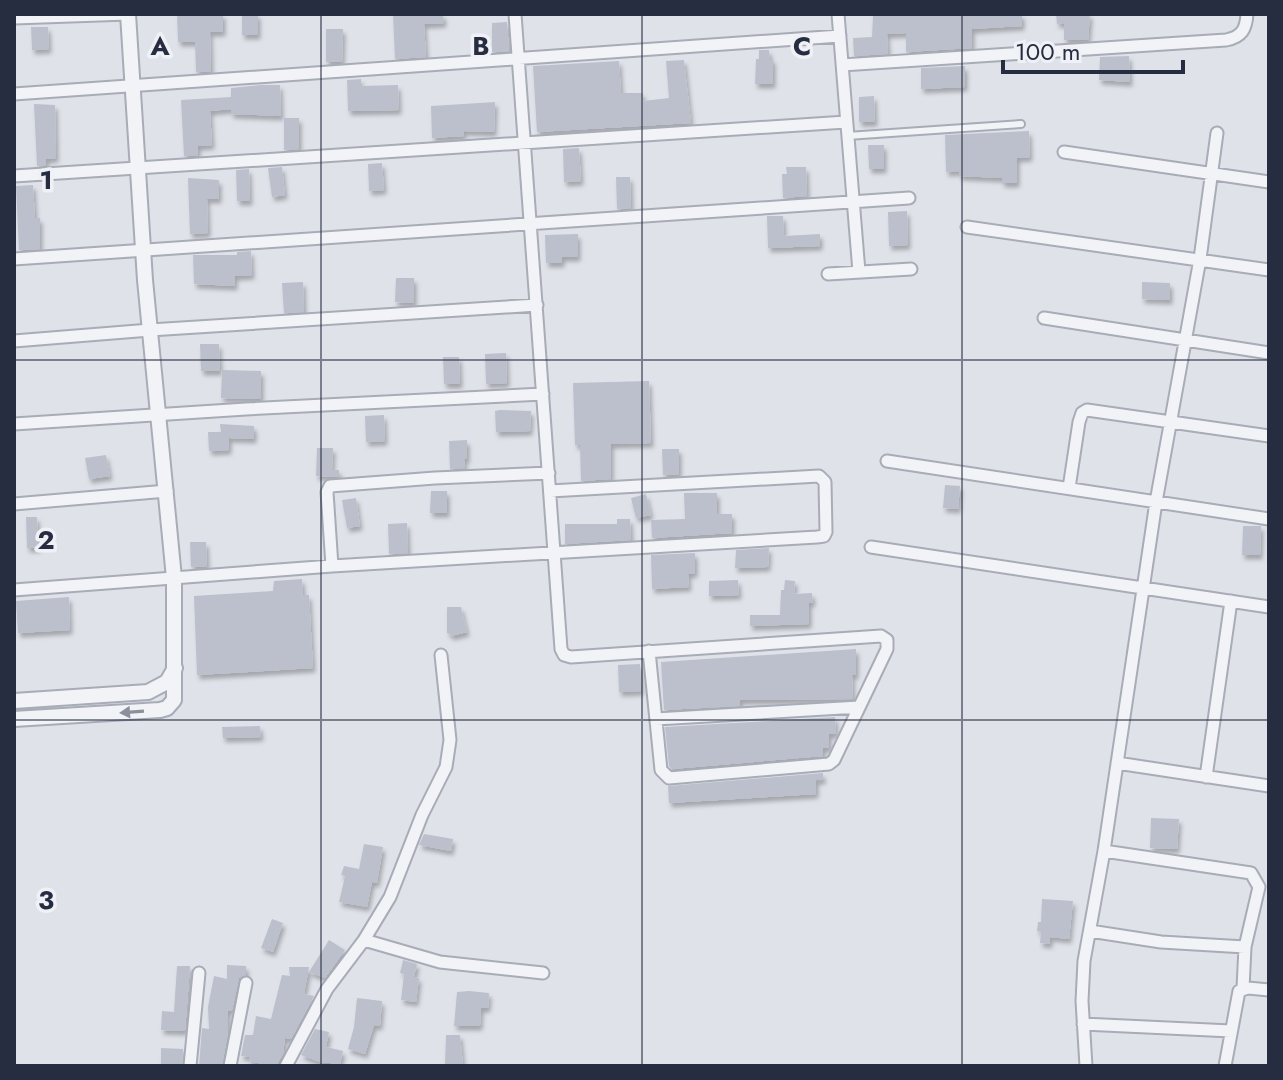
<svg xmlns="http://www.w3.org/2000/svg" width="1283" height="1080" viewBox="0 0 1283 1080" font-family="Jost,sans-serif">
  <defs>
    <filter id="shadow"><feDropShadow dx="2.5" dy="4.5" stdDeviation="2" flood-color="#0004"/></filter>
  </defs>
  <rect width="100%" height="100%" fill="#dfe2e9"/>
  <path fill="#bcc0cc" filter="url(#shadow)" d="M177,14H223V32H210L211,71L196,72L195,42H178Z
    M242,14H258V35H242Z
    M393,14H443L444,23L424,24L426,57L395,59Z
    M1022,14V26L972,29V48L906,52V33L887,34L888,54L854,56L853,38L872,37L873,15Z
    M1056,14H1090L1088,40H1064V23L1057,24Z
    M507,22L509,51L492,52V23Z
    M31,27H48L49,49L32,50Z
    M326,29H343L342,62H326Z
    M759,50H769L770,59H773V84H755L756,59H759Z
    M1129,56L1130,82L1099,80L1100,57Z
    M684,60L691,123L537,132L533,66L619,61L621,93H643V101L669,98L666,61Z
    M965,66V87L921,89V68Z
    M361,79V86L398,85L399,110L348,111L347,80Z
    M261,85H280L281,116L231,114V109L210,111L212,145L198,146V156H184L181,100L231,97V88Z
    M874,96L875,122H859V97Z
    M495,102L494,132L463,131L464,136L432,138L431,106Z
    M34,104L55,105L56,158L46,159V165L37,166Z
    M284,118H299V149L284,150Z
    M1029,131L1030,157L1017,158V183H1002V178L959,176V171L946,172L945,135Z
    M868,145H884V169H869Z
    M579,148L581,181L564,182L563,149Z
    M382,163L384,190L369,191L368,164Z
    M282,167L285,195L272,197L268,168Z
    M786,167H806L807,196L783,198L782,174H787Z
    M249,169L250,201H237L236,170Z
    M616,177H630L631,208L617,209Z
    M188,178L219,180V199H207L208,233L190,234Z
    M33,185L35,218H40V249L19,250L16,186Z
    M907,211L908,245L889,246L888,212Z
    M767,216H783L784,236L820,234V246L768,248Z
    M578,234V257H562V263H546L545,235Z
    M251,251L252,275L235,276V286L194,284L193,255H237V252Z
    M396,278H414V303L395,302Z
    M303,282L304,312L284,313L282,283Z
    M1142,282L1170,283V300L1142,299Z
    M200,344H219L220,371H201Z
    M506,353L507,383L486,384L485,354Z
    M443,357H459L460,384H444Z
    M222,370L261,371V399L221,398Z
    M649,381L651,443L611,444V479L581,481L580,445H575L573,383Z
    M500,410L531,411L530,431L496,432L495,411Z
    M384,415L385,441L366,442L365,416Z
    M220,424L254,426V439L229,438V450L209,451L208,432H221Z
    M467,440V459H464L465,468L450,469L449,441Z
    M317,448H333L332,470H339V477L316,476Z
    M662,449H679V474L663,475Z
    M106,455L110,476L89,479L85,458Z
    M945,485L960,486L958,509L943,508Z
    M431,491H447V513H430Z
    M684,493H717V514H732V533L652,538L651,520L685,519Z
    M646,494L651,515L636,518L631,498Z
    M356,498L360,526L347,528L342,500Z
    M26,517H37L38,548H27Z
    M617,519H630L631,540L565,544V524H617Z
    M407,523L408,553L389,554L388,524Z
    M1243,526H1261L1260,555H1242Z
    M190,542H206L207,566L191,567Z
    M769,548L768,567L735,568L736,550Z
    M695,553V573L688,574L689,587L652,589L651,555Z
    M302,579L303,595H309L313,668L197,675L194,596L273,591L274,581Z
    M738,580L739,595L709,596V581Z
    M785,580L795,581L794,594L812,593L813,602L809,603V624L750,626V615H780L781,590H784Z
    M69,597L70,630L18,633L16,601Z
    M447,607H461L467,632L451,636L450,633H447Z
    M856,649V675H852L853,699L740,700V706L664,710L661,662Z
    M640,664L641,691L619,692L618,665Z
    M835,717L836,734H829V748H823V756L672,769L669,766L665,727Z
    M260,726L261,737L223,738L222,727Z
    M823,773V780H816V794L669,803L668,786Z
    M1151,818L1179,819L1177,849L1150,848Z
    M424,834L453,839L451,851L419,845Z
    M364,844L383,847L377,883L372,882L367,907L339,902L345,876L341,875L344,866L359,869Z
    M1042,899L1073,901L1069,939L1050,937V944L1040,943L1041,932L1037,931L1038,922H1041Z
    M272,919L283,923L273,952L261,948Z
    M329,940L345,950L325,978L309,972Z
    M403,960L417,964L414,977L419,978L416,1002L401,1000L404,974L400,973Z
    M227,965L246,966V975L239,978L232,1010L228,1011V1032L222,1066H199L202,1028L209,1029L208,1007L214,976L227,979Z
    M177,966H190L185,1031L161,1030L162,1011L174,1012Z
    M289,967H309L304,994L314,996L291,1039L285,1038L283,1054L276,1066H258V1063L249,1061L250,1057L241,1056L245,1035H253L256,1016L271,1019L282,975L290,976Z
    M469,991L489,993L488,1008H481L480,1026H454L457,992Z
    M357,998L382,1001L380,1026L374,1025L365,1054L348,1049L354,1027Z
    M315,1029L329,1032L326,1047L343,1051L340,1064L320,1062L301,1055Z
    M446,1035H460L463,1066H445Z
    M161,1048L183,1049L182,1066H161Z"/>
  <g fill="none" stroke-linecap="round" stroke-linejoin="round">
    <defs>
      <path id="service" d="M847,136L1021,124"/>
      <path id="minor" d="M515,14L561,649L564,655L571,657L881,636L887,640V649L834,760L829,764L669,778L661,770L649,651
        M838,14L859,272
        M14,18L128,14
        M842,65L1226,40C1242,37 1246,29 1247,14
        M14,94L840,36
        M1064,152L1269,182
        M14,176L846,122
        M967,227L1269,270
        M14,259L909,198
        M828,274L911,269
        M1044,318L1269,353
        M14,341L150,330L537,305
        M14,424L246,409L543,394
        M887,461L1269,519
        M1069,488L1079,422L1082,413L1087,410L1269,436
        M14,504L167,491
        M871,547L1269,607
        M332,566L327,492L330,486L435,478L549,473
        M14,590L332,566L817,537L824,536L826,532L825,482L819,476L550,491
        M656,719L859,707
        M1117,763L1269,786
        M1206,777L1231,601
        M1104,851L1251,873L1259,887L1245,947L1243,988
        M1090,931L1161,942L1245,947
        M364,940L440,962L543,973
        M1083,1024L1231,1031
        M190,1066L199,973
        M230,1066L246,983
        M286,1066L327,989L364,940L390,897L422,815L446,767L450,740L441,655
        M1086,1066L1082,1001L1084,961L1104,851L1156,502L1200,259L1217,133
        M1225,1066L1239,991L1248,988L1269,990"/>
      <path id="tertiary" d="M14,701L148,692L167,682L175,668
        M14,719L160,710L167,708L174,700V578L145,280L128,14"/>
    </defs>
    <use href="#service" stroke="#a8acb7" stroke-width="10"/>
    <use href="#minor" stroke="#a8acb7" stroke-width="15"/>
    <use href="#tertiary" stroke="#a8acb7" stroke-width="18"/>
    <use href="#service" stroke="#f2f3f7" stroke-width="6"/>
    <use href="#minor" stroke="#f2f3f7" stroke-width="11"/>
    <use href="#tertiary" stroke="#f2f3f7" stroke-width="14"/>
  </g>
  <defs><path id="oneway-solid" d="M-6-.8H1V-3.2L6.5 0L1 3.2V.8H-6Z" transform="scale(2)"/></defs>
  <use fill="#8c909c" href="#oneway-solid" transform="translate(132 712) rotate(176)"/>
  <path fill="none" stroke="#272d41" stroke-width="2" stroke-opacity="0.55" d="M321,14V1066M642,14V1066M962,14V1066M14,360H1269M14,720H1269"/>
  <g font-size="26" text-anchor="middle" font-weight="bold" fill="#272d41" stroke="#eff1f7" stroke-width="7" stroke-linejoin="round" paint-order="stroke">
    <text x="160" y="55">A</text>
    <text x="481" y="55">B</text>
    <text x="802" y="55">C</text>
    <text x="46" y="189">1</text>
    <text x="46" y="549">2</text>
    <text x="46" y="909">3</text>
  </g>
  <rect width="1283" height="1080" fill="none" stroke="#272d41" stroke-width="32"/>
  <path d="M1003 60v12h180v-12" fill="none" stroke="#272d41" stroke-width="4"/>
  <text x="1015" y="60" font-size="24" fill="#272d41" stroke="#eff1f7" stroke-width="6" paint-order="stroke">100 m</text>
</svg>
